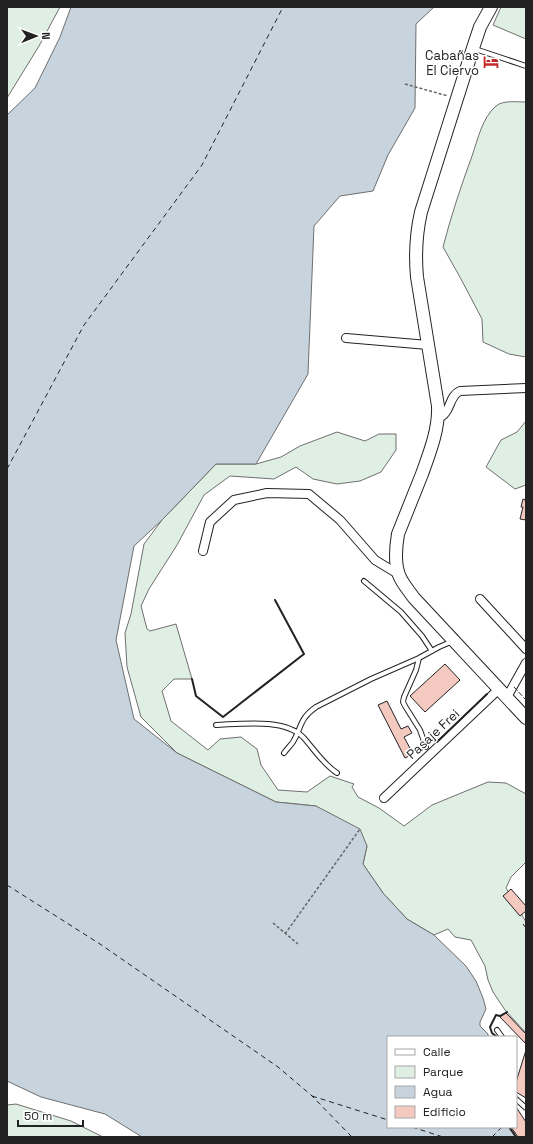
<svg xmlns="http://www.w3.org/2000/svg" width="533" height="1144" viewBox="0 0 533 1144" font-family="'Space Grotesk',sans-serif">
  <rect width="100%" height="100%" fill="#fff"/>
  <path fill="#e0efe3" stroke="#6f6f6f" d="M7,7H60L39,46L7,98Z
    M501,7H526V39L493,25Z
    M526,102V357L509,354L483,342L482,319L461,279L443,247C451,216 461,186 472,156C478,139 482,118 496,106C503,100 517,102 526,102Z
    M526,421V485L515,489L486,467L501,440L517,432Z
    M337,432L365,441L379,434H396V450L381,472L360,481L337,484L313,479L296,467L274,479L230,476L204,495L177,545L149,589L141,606L147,629L150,631L176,624L192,679H174L162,691L171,721L208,750L220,739L241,737L257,749L261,765L278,790L307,792L330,776L354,784L352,787L358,797L379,808L404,826L432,805L488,782L506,783L526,794V862L511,877L506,888L526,922V1033L505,1010L493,992L488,980L485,966L471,940L455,937L448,929L434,935L407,919L383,893L363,864L367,846L316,806L276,802L177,753L141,717L127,667L125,633L131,614L144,544L162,520L216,464H256L281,457L300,446Z
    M16,1104L71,1121L103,1137H7V1105Z"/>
  <path fill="#c7d3dd" stroke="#6f6f6f" d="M71,7H434L416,24L415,108L388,155L373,191L340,196L314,226L308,374L256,464H216L162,520L134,546L116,640L134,719L177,753L276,802L316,806L360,829L367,846L363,864L383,893L407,919L434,935L466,966L476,981L483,998L486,1009L480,1022V1026L488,1034V1037H388V1127H509L516,1137H142L105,1114L41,1097L7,1081V115L35,88L60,37Z"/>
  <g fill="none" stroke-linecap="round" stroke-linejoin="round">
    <path stroke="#222" stroke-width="1" stroke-dasharray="5 4" stroke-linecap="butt" d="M7,469L84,325L202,165L283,7
      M7,885L100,944L278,1067L311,1095L352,1137
      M312,1096L388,1120
      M412,1127L443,1137
      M492,1137L502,1127"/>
  </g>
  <path fill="#f3c9c0" stroke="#222" d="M526,496V520L520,519L523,507H521L523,499L525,500Z
    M445,664L460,680L425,712L410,696Z
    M387,701L401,729L408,726L412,733L404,737L413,754L405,758L378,705Z
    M511,889L526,906V911L520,916L503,896Z
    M506,1013L526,1034V1044L500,1017Z
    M526,1050V1098L516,1092V1082Z
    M516,1107L526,1122V1137H518L511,1127H516Z"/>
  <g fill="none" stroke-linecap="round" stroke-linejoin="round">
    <defs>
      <path id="lane" d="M475,49L526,66
        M364,581L401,612L422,636L432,651
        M216,725C241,724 284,718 303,737C314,749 323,764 337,773
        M426,747L420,730L405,706L403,702L404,697L416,670L419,658L439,647L453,641
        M284,753C287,749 290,746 293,742C302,727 299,719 316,707L371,679L419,658
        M497,1030L502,1037
        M516,1099L526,1108"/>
      <path id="street" d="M346,338L428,345
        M438,418C452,413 448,396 460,391L526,388
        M203,551L210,522L234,500L267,493L309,494L340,520L375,560L398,574
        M480,599L526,649
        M507,697L526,663
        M384,798L499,689"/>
      <path id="primary" d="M491,7L480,27L473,48L421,212C416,234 415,255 417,277L438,406C439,429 430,452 422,474C414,494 406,514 398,534C396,546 394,562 399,575C402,583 409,591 414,598L526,718"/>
    </defs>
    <use href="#lane" stroke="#222" stroke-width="6"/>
    <use href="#street" stroke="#222" stroke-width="10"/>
    <use href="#primary" stroke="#222" stroke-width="14"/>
    <path stroke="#646464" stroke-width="1.5" stroke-dasharray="3 2" stroke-linecap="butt" d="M405,84L448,96
      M273,923L298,944
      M285,934L360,829
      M510,1127L517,1137"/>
    <use href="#lane" stroke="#fff" stroke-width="4"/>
    <use href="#street" stroke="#fff" stroke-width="8"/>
    <use href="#primary" stroke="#fff" stroke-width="12"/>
    <path stroke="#222" stroke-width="1" stroke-dasharray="5 2" stroke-linecap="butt" d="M514,687L526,700
      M523,924L526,928"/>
    <path stroke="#222" stroke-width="2" d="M192,679L196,696L223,717L304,654L275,600
      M437,742L487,694
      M497,1037L492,1033L490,1027L496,1015L500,1016L507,1012
      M509,1127L516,1137"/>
  </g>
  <defs>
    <symbol id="hotel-bare" viewBox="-9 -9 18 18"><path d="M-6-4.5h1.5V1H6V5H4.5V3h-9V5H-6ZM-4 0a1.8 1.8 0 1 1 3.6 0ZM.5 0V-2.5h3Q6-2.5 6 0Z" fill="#c62828" stroke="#fff" stroke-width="2.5" paint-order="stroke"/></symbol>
  </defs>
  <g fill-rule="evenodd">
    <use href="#hotel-bare" x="480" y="51" width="22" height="22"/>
  </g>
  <g text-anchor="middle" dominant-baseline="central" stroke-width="3" stroke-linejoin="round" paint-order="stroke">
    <g font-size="13" fill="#222" stroke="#fff" text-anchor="end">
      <text x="479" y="55">Cabañas<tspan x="479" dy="15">El Ciervo</tspan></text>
    </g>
    <g font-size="13" fill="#222" stroke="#fff">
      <text transform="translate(433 734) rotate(-43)">Pasaje Frei</text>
    </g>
  </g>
  <rect width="533" height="1144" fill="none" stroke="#222222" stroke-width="16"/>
  <rect x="387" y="1036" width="130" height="92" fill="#ffffff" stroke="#a7a7a7"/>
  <rect x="395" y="1049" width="20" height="6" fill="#ffffff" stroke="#a7a7a7"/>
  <text x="423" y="1056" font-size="12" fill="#222222">Calle</text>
  <rect x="395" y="1066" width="20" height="12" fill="#e0efe3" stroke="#a7a7a7"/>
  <text x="423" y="1076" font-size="12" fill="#222222">Parque</text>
  <rect x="395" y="1086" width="20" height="12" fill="#c7d3dd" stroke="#a7a7a7"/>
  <text x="423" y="1096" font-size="12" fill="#222222">Agua</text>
  <rect x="395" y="1106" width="20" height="12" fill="#f3c9c0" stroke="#a7a7a7"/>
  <text x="423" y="1116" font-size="12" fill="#222222">Edificio</text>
  <g transform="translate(36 36) rotate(89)" stroke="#ffffff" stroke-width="3" paint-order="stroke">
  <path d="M0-3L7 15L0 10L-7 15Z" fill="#222222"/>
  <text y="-6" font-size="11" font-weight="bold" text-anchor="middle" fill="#222222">N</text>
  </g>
  <path d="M18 1120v6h65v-6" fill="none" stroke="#222222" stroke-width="2"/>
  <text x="24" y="1120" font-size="12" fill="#222222" stroke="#ffffff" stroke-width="3" paint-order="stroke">50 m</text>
</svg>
